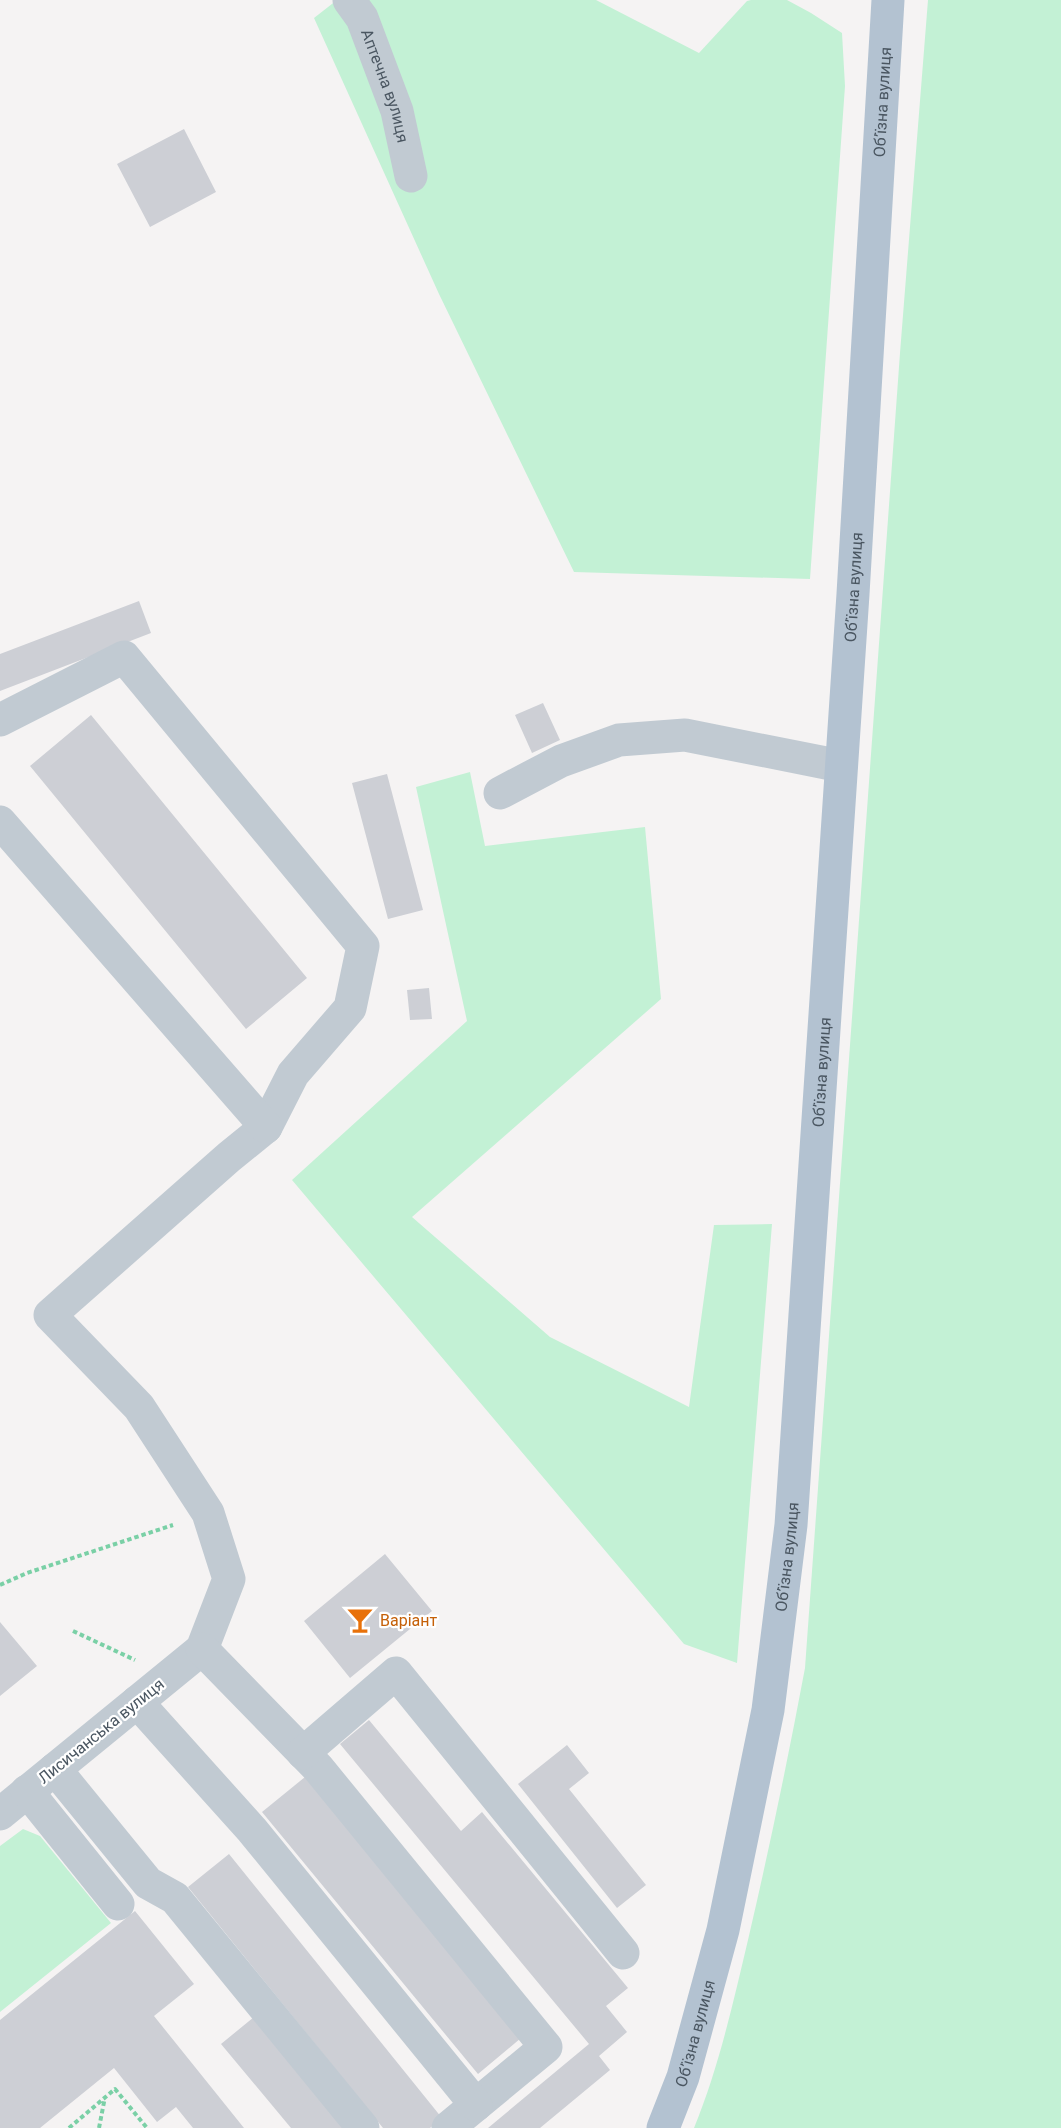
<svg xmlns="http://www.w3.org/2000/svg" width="1061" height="2128" viewBox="0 0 1061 2128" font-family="Roboto,sans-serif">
  <rect width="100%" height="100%" fill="#f5f3f3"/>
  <path fill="#c3f1d5" d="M337,0H596L699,53L747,1L751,0H787L811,13L842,33L845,86L810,579L574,572L439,294L314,18Z
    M928,0H1061V2128H694C719,2067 733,2003 748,1940C769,1850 788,1759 805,1668L900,353Z
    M470,772L485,846L645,827L661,999L412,1217L550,1337L689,1407L714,1225L772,1224L737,1663L684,1644L292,1180L467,1021L416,787Z
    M23,1829L40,1836L111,1923L0,2012V1846Z"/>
  <path fill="#cdcfd5" d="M184,129L216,192L150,227L117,164Z
    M139,601L151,633L0,691V654Z
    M543,703L560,740L532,753L515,715Z
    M91,715L307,978L246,1029L30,766Z
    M387,774L423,910L388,919L352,783Z
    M429,988L432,1019L410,1020L407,990Z
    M385,1554L432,1611L350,1678L304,1621Z
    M0,1622L37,1666L0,1696Z
    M369,1720L461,1831L482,1812L628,1988L606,2006L627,2032L599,2056L610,2070L540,2128H488L589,2044L340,1744Z
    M567,1745L589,1773L569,1789L646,1885L617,1908L518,1784Z
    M305,1777L521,2038L478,2074L262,1812Z
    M229,1854L442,2118L430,2128H383L188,1887Z
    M135,1911L194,1984L154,2016L244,2128H193L176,2107L157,2122L114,2068L40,2128H0V2020Z
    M254,2017L346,2128H291L221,2044Z"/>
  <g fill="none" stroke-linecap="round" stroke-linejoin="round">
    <path stroke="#7ad0a6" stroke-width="4" stroke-dasharray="4.5 3" stroke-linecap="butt" d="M0,1585L27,1573L173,1525
      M73,1631L135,1660
      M69,2128L115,2089L147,2128
      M99,2128L105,2097"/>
    <g stroke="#c1cad2" stroke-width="33">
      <path id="s1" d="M349,0L362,18L397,111L411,176"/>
      <path d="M0,720L124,657L363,946L350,1008L293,1074L266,1127L229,1157L50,1315L139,1407L208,1513L229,1579L202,1649L0,1814"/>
      <path d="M500,793L561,761L619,740L685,735L841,766"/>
      <path d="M0,822L266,1127"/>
      <path d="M202,1649L318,1768L546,2047L448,2128"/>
      <path d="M137,1702L252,1830L476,2105"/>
      <path d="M303,1753L396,1673L623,1953"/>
      <path d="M55,1769L148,1883L175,1898L363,2128"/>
      <path d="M27,1791L118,1904"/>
    </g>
    <path stroke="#b3c2d1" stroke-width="33" id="s2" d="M663,2128L683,2077L723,1930L768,1710L791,1525L853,594L888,0"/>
  </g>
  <defs>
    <symbol id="bar-bare" viewBox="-9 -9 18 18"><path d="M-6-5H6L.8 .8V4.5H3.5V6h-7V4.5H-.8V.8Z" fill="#e8710a" stroke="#fff" stroke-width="2.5" paint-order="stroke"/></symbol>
  </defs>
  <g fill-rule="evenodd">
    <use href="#bar-bare" x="341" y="1601" width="38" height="38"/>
  </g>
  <g text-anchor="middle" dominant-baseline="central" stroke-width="4.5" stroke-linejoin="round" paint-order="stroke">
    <g font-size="16" fill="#4a5661" stroke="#fff">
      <text stroke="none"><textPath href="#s1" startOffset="94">Аптечна вулиця</textPath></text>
      <text stroke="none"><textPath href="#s2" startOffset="2044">Об’їзна вулиця</textPath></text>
      <text stroke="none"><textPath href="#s2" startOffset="1558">Об’їзна вулиця</textPath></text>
      <text stroke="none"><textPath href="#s2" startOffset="1072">Об’їзна вулиця</textPath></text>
      <text stroke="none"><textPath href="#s2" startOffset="586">Об’їзна вулиця</textPath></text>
      <text transform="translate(101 1731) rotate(-39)">Лисичанська вулиця</text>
      <text stroke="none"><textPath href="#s2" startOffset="100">Об’їзна вулиця</textPath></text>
    </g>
    <g font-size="16" fill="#c56008" stroke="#fff" text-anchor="start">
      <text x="380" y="1620">Варіант</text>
    </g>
  </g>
</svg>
